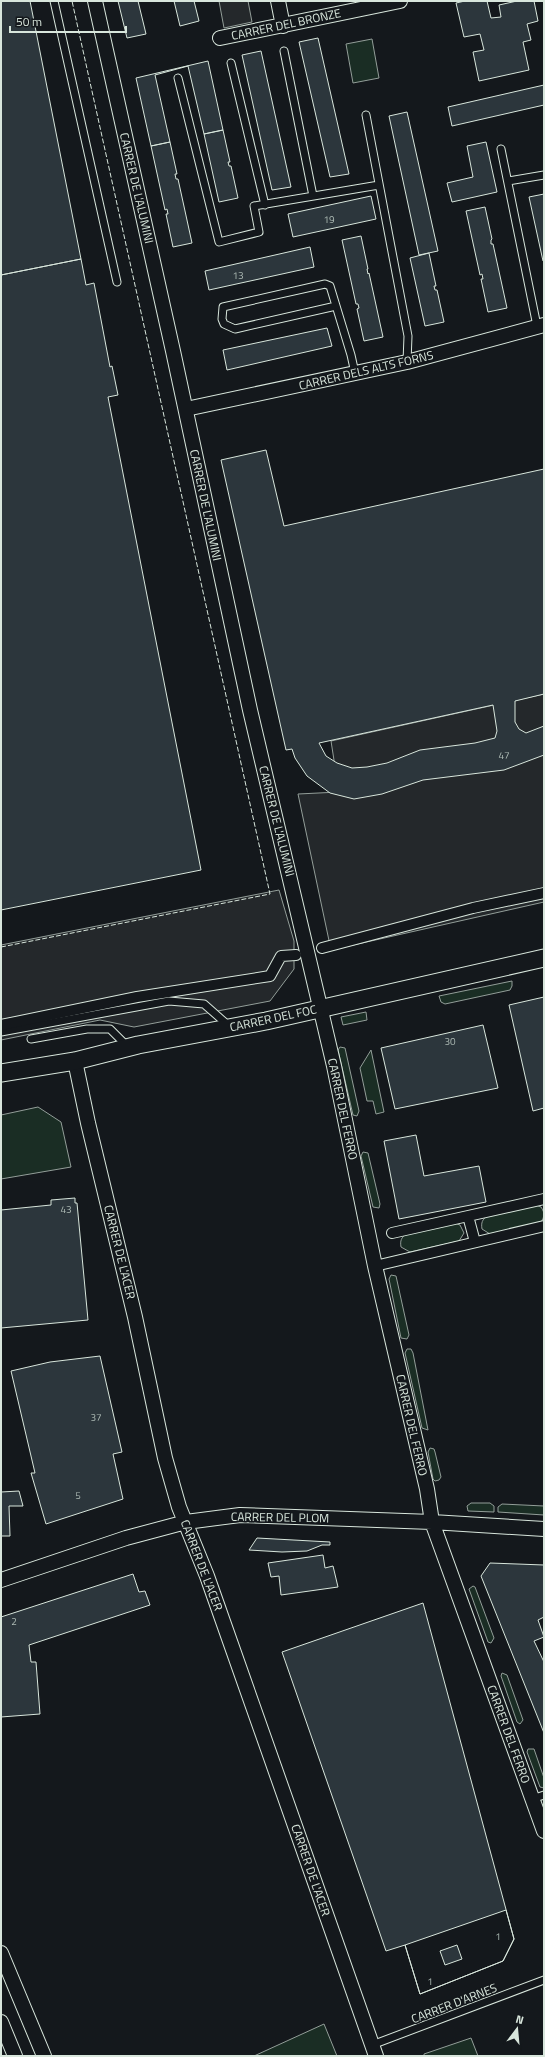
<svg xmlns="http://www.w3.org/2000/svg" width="545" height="2057" viewBox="0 0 545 2057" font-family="'Titillium Web',sans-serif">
  <rect width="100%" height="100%" fill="#14181c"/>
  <path fill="#1a2d24" stroke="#939e99" d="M372,39L379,78L353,83L346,44Z
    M512,981V986L510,990L445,1004L441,1002L439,996Z
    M366,1012L367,1020L343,1025L341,1017Z
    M340,1047L345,1048L359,1111L357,1116L353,1115L338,1050Z
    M371,1050L384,1112L376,1114L373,1101H367L360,1068Z
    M38,1107L61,1122L71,1167L1,1179V1115Z
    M363,1152L368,1153L380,1204L379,1208L373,1207L361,1156Z
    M536,1205L541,1207C545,1213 545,1217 540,1223L490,1234L482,1229C481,1223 482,1219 488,1216Z
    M455,1223L460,1225L464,1233L459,1241L410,1252L401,1247C400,1241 401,1237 407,1234Z
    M391,1275L396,1276L409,1335L407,1339L401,1338L389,1279Z
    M407,1349H411L413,1353L428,1430L422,1428L405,1353Z
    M430,1448L434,1449L435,1452L441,1477L439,1480L435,1481L433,1479L428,1452Z
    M471,1503H490L494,1506V1512L468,1511L467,1506Z
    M502,1504L544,1506V1515L498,1512V1507Z
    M473,1586L475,1587L494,1638L491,1643L488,1642L469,1589Z
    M502,1673L507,1675L523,1720L520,1724L517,1722L501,1676Z
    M528,1749H534L544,1778V1788L540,1787L527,1752Z
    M324,2024L337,2056H254Z
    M471,2038L478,2056H424V2054Z"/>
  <path fill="#24282b" stroke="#939e99" d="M219,1H248L252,22L224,28Z
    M544,694V902L331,950L298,794L339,792L331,741Z
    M279,890L294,941V969L270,1001L134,1027L100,1020L1,1040V945Z"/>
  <path fill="#2c363c" stroke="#d8e6dc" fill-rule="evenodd" d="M1,1H30L81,259L1,275Z
    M118,1H138L146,34L127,38Z
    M174,1H194L199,21L180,26Z
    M465,1H487L491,18L501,17L499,5L517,1H534L538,21L527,24L531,40L523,42L529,70L479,81L473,52L484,50L480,34L464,37L456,3Z
    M318,38L349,174L330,177L299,42Z
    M261,51L291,187L272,190L242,55Z
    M208,61L223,130L204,134L188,66L155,75L170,142L151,146L136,78Z
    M544,85V105L452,126L448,107Z
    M407,112L438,251L419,255L389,116Z
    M223,130L230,162H228L229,166H231L238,198L219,202L204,134Z
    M170,142L177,174H175L176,179H178L192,243L173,247L166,214H168L167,209L165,210L151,146Z
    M486,142L497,192L452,202L447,183L473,177L467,146Z
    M544,194V261H543L529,197Z
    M371,196L376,219L293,237L288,214Z
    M485,207L492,239L491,240V244H493L507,308L488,312L481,279H483L482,274L480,275L466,211Z
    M361,236L368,269H367L368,274L369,273L383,337L364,341L357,309L359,308L358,304H356L342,240Z
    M310,247L314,267L209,290L205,271Z
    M429,253L436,286H434L435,290H437L444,322L425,326L410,258Z
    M81,259L86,285L94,283L110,367L112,366L118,395L108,397L201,870L1,910V275Z
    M327,328L332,346L227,370L223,350Z
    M266,450L284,526L544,469V694L515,701V722L519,729L526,733L544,726V755L504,770L423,780L382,794L354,799L330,793L307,776L295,758L292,749L286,750L221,460ZM493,705L497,731L495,738L475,743L420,750L387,763L367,767L352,768L337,763L326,756L319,743Z
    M544,997V1108L533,1111L509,1005Z
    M483,1025L498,1088L395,1109L381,1048Z
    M416,1135L424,1176L479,1166L486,1202L399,1219L384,1141Z
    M75,1198V1203H77L88,1320L1,1328V1210L51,1205V1200Z
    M100,1356L122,1452L113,1454L123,1499L46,1524L31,1473H35L11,1371L50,1362Z
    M19,1491L23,1506H9L10,1536H1V1492Z
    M257,1538L330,1542V1545H322L307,1551L282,1552L249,1550Z
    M323,1555L325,1568L333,1566L338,1587L281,1595L279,1576L271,1577L268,1563Z
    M490,1563L544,1565V1617L538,1620L544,1637L534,1641L544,1662V1733L481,1576Z
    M133,1574L139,1592L145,1591L150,1605L29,1645L31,1662H36L40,1714L1,1717V1617Z
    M423,1603L514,1939L503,1961L420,1994L405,1945L386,1951L282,1652Z
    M506,1910L514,1939L503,1961L420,1994L405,1945ZM457,1945L462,1959L445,1965L440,1951Z"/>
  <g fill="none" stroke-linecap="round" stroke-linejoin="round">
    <defs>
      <path id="service" d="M54,1L117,282
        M284,51L313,196
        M231,63L265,205
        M178,78L219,242L259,232L254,206L379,185
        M366,115L408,336L407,362
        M501,149L537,326
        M508,181L544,175
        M336,306L235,329L224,324L222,319L223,307L325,284L330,286L351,355L355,373
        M1,1032L169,1001L204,1004L229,1026
        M31,1039L87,1029H110L127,1046
        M532,1799L544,1795
        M372,2045L544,1980"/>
      <path id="pedestrian" d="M322,948L473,908L544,893
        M1,1025L137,997L270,976L281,956L296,955
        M468,1216L475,1242
        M392,1233L544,1199
        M375,1266L544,1226"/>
      <path id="minor" d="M95,1L173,351L250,710L334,1066L375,1266L427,1489L432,1522L544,1831
        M278,1L283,26
        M220,38L400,1
        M186,409L407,362L544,325
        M75,1061L88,1123L135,1317L165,1458L179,1507L207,1576L376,2056
        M1,1580L126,1538L186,1522L240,1515L432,1522L544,1529
        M1,1953L44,2056
        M1,2022L15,2056"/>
      <path id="tertiary" d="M1,1073L75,1061L138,1045L266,1021L544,958"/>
    </defs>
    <use href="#service" stroke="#d8e6dc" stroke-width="9"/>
    <use href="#pedestrian" stroke="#d8e6dc" stroke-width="12"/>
    <use href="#minor" stroke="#d8e6dc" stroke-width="16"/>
    <use href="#tertiary" stroke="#d8e6dc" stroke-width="19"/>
    <use href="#service" stroke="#14181c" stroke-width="7"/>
    <use href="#pedestrian" stroke="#14181c" stroke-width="10"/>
    <use href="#minor" stroke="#14181c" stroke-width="14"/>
    <use href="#tertiary" stroke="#14181c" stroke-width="17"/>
    <path stroke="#d8e6dc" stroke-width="1" stroke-dasharray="5 2" stroke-linecap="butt" d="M1,947L270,894L72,1"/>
  </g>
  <g text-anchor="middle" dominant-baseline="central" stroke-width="3" stroke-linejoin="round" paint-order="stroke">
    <g font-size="10" fill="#adbab4">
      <text x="329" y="219">19</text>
      <text x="238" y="275">13</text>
      <text x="504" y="755">47</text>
      <text x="450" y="1041">30</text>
      <text x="66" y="1209">43</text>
      <text x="96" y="1417">37</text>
      <text x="78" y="1495">5</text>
      <text x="14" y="1621">2</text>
      <text x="498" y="1936">1</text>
      <text x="430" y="1981">1</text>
    </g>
    <g font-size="12" fill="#d8e6dc" stroke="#14181c">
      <text transform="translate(286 24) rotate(-12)">CARRER DEL BRONZE</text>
      <text transform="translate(137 188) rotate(77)">CARRER DE L'ALUMINI</text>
      <text transform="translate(366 370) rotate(-13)">CARRER DELS ALTS FORNS</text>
      <text transform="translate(206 505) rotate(78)">CARRER DE L'ALUMINI</text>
      <text transform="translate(277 821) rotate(76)">CARRER DE L'ALUMINI</text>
      <text transform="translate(273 1018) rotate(-12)">CARRER DEL FOC</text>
      <text transform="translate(343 1109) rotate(78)">CARRER DEL FERRO</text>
      <text transform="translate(120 1252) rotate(76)">CARRER DE L'ACER</text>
      <text transform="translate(412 1425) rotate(77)">CARRER DEL FERRO</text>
      <text transform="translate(280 1517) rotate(1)">CARRER DEL PLOM</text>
      <text transform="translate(202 1565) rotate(69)">CARRER DE L'ACER</text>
      <text transform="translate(509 1734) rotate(70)">CARRER DEL FERRO</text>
      <text transform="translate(311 1870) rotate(71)">CARRER DE L'ACER</text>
      <text transform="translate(454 2003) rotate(-21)">CARRER D'ARNES</text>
    </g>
  </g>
  <rect width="545" height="2057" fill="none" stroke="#d8e6dc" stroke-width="4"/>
  <g transform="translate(517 2029) rotate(16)" stroke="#14181c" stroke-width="3" paint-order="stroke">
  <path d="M0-3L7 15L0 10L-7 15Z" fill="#d8e6dc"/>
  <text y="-6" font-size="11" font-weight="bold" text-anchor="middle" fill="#d8e6dc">N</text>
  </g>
  <path d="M10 26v6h116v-6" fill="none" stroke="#d8e6dc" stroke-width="2"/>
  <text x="16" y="26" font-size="12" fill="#d8e6dc" stroke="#14181c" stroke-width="3" paint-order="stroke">50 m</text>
</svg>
